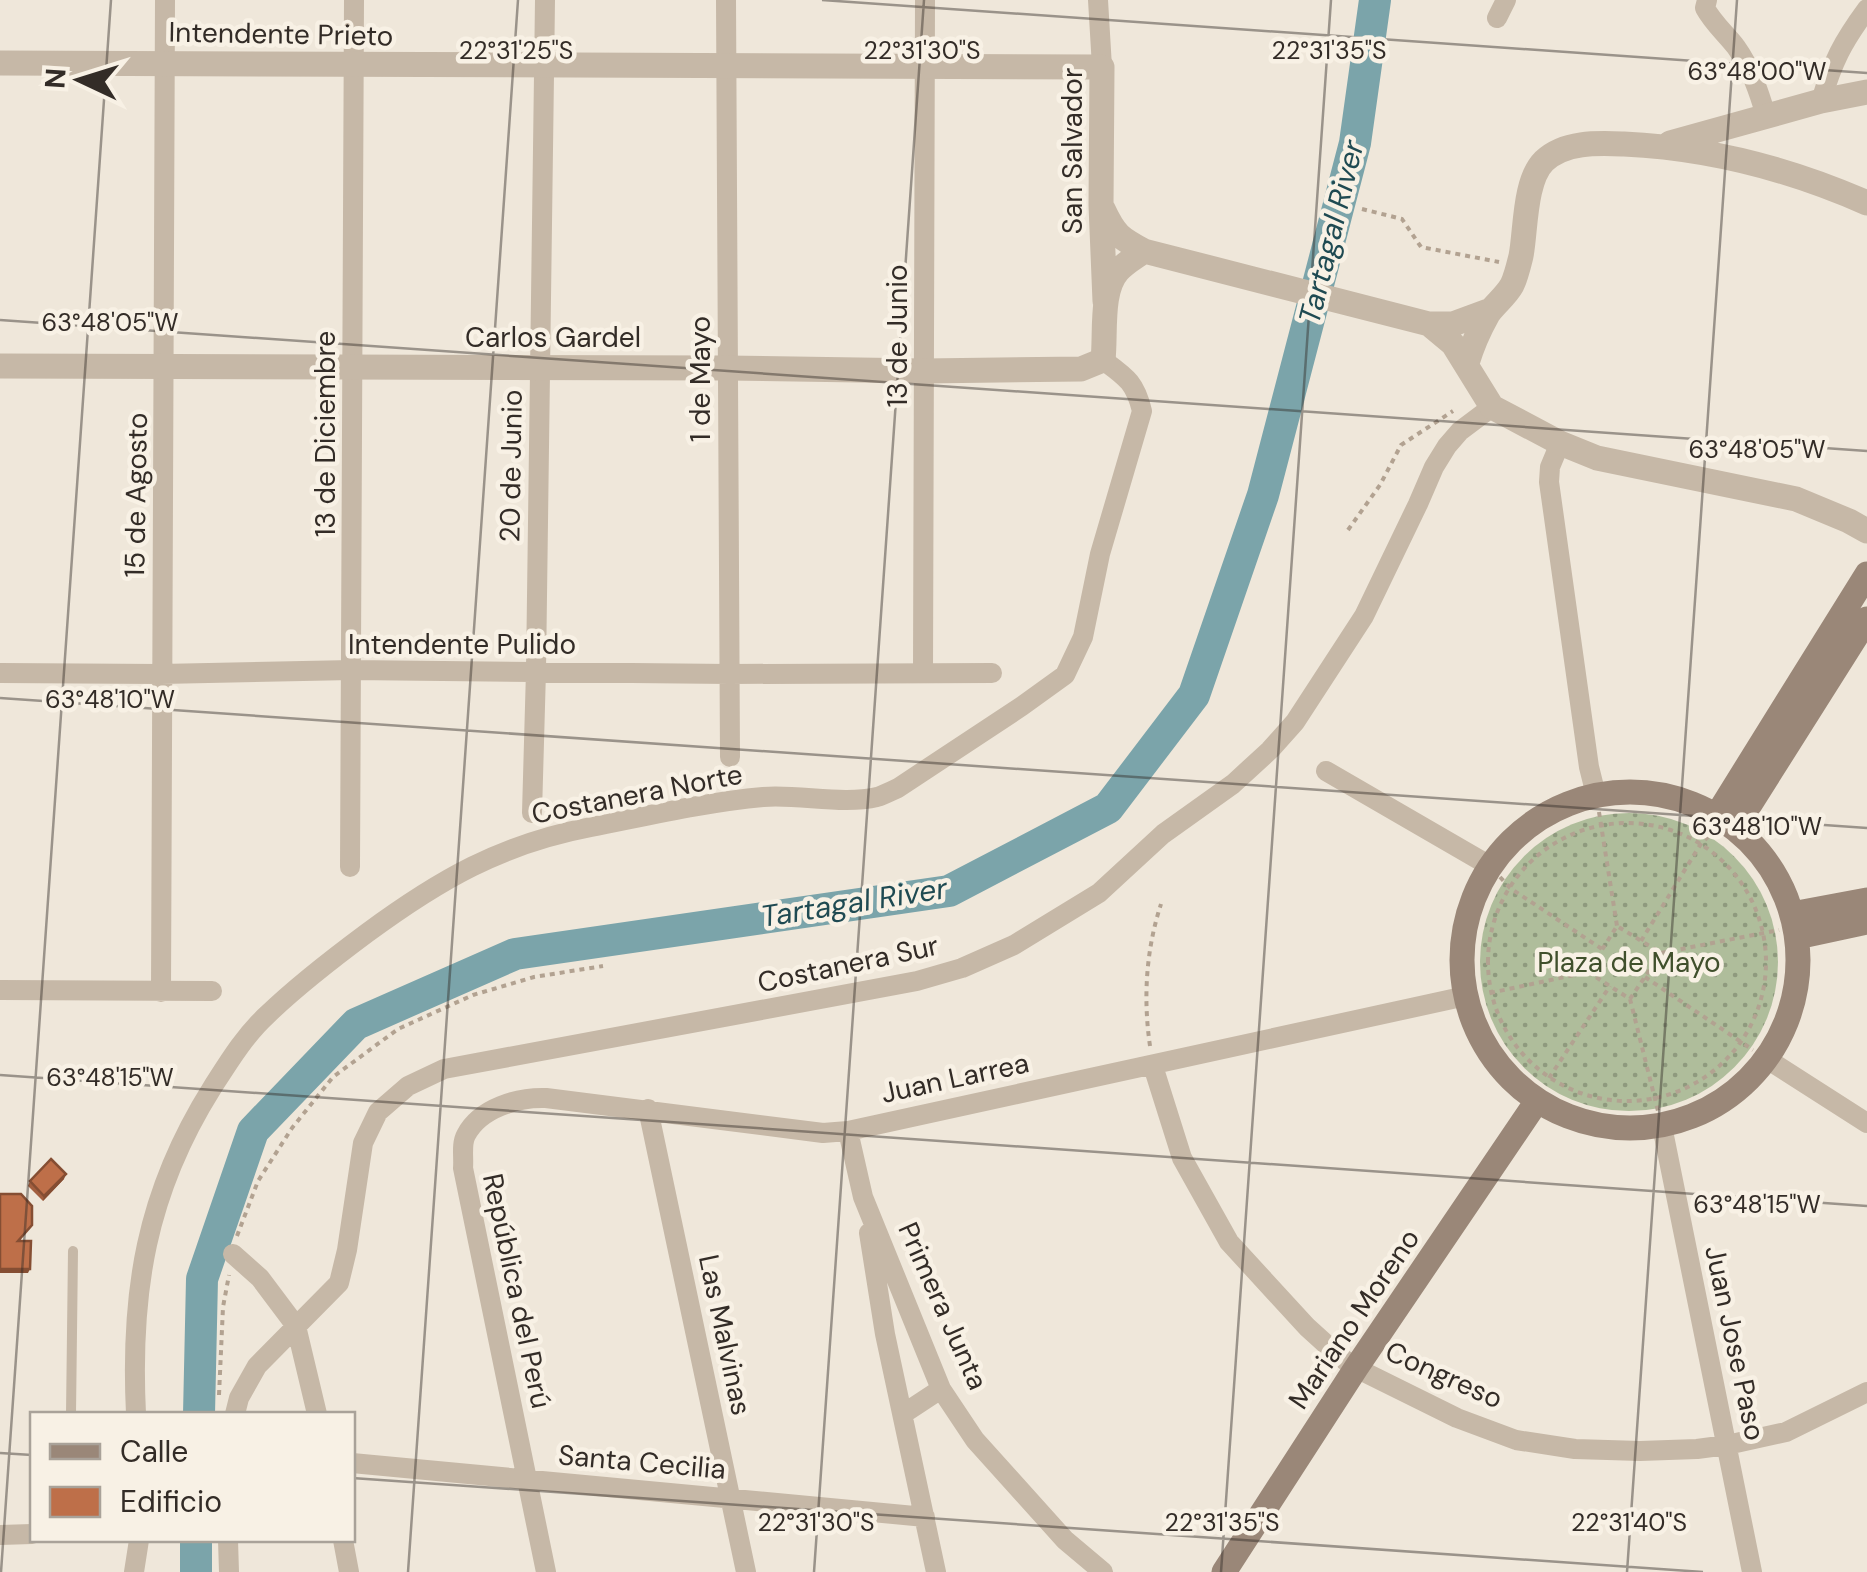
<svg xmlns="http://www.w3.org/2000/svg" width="1867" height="1572" viewBox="0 0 1867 1572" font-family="'DM Sans',sans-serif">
  <defs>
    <pattern id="park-dots" width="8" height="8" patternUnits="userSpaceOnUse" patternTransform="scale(2.5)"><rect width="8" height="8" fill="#afbd9b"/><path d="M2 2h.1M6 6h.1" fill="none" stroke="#8f9a7e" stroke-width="1.8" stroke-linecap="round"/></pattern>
  </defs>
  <rect width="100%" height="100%" fill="#efe7da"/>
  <path fill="url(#park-dots)" d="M1480 962a149 149 0 1 1 298 0a149 149 0 1 1-298 0Z"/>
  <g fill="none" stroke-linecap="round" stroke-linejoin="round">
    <path stroke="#7ba4aa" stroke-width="32" d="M199,1414L202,1279L253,1131L356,1024L515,954L949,891L1108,808L1194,695L1263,495L1355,143L1375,0
      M196,1572V1540"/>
    <path stroke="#b2a291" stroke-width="4" stroke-dasharray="5 5" stroke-linecap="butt" d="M1362,209L1402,219L1421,247L1499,262
      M1348,530L1380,485L1401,445L1453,411
      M1599,812L1617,926
      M1488 962a139 139 0 1 1 278 0a139 139 0 1 1-278 0Z
      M1500,877L1510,888L1602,949
      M1641,941L1702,842L1713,833
      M1661,953L1779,930
      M1645,977L1753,1050
      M1490,993L1588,972L1630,999L1661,953L1617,926L1588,972
      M1630,999L1658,1111
      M1150,1046C1143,998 1146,950 1161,904
      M1549,1078L1610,986
      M237,1236L258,1181L292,1128L333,1077L398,1029L473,995L534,977L603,966
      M219,1395L223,1307L229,1275"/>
    <path stroke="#c6b8a7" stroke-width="10" d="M71,1414L73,1251"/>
    <path stroke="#c6b8a7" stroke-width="20" d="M726,0L730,757
      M1098,0L1102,67
      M1707,0L1705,8C1713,23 1726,34 1736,47C1751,68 1759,92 1766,116
      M1497,18L1506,0
      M1821,101C1833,61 1842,43 1867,9
      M1560,443L1550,467L1549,482L1589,767L1596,795
      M0,673L161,674L352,670L730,674L992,673
      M923,673L925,0
      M1326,771L1490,866
      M532,813L536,671L545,0
      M350,867L354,0
      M0,990L212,991
      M161,992L165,0
      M1767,1059L1867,1123
      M1153,1066L1182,1158L1229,1242L1307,1327L1339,1356L1356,1368L1457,1418L1516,1440L1575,1449L1640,1451L1697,1449L1727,1445L1786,1432L1867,1392
      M648,1109L746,1572
      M1662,1126L1752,1572
      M848,1131L863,1197L941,1389L975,1440L1065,1540L1103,1572
      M869,1233L885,1334L936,1572
      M233,1254L260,1278L296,1326L317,1414
      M136,1414C130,1292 146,1193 212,1088C228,1063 245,1035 267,1015C298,985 332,959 367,933C439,880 501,844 591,827C647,816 707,802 763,797C799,794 843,805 877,797C884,795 891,791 898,788L1022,706L1065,675L1083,637L1100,554L1142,411C1135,382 1126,377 1103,360
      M235,1414L239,1398L257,1366L339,1283L347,1250L363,1143L378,1112L408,1086L444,1069L917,981L962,968L1014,945L1099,893L1163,834L1233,784L1270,750L1295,722L1364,616L1418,504L1434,467L1447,446L1460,431L1492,407
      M903,1414L941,1389
      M352,1463L925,1517
      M0,1535L32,1534
      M228,1540L229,1572
      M343,1540L349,1572
      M134,1572L139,1540
      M546,1572L463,1168C464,1158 461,1144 466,1135C480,1108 518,1097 546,1098L823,1133L848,1131L1466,996"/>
    <path stroke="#c6b8a7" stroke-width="25" d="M0,63L1102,67L1101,205L1105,301
      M1670,143L1821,101L1867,92
      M1103,209C1115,235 1120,238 1144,251L1429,324H1453L1491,310
      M1429,324L1453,344L1492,407L1560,443L1597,458L1796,499L1849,521L1867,531
      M1467,363C1472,346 1479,330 1488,314C1495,304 1506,296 1512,285C1516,277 1519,264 1521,256C1526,230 1524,181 1544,161C1565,141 1599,143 1624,144C1709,148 1790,169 1867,203
      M0,366L727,368L924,371L1081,369L1103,360C1106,334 1100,291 1118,271C1125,263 1136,257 1144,251"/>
    <path stroke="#9a8778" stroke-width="25" d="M1462 960a168 168 0 1 1 336 0a168 168 0 1 1-336 0Z
      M1717,815L1867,574
      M1735,828L1867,619
      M1792,914L1867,900
      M1797,937L1867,922
      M1224,1572L1356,1368L1537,1101"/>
  </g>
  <path fill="#a35f3f" d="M64,1179L43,1201L28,1186L30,1181Z"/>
  <path fill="#854e33" d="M66,1174L64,1179L43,1201L44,1196Z
    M0,1269H30L28,1273H0Z"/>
  <path fill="#be6f49" stroke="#854e33" stroke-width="2.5" d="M51,1159L66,1174L44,1196L30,1181Z
    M0,1194H21L32,1206V1225L18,1241H31L30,1269H0Z"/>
  <path fill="none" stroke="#332c27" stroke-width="2.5" stroke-opacity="0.45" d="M822,0L1867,73M0,320L1867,451M0,698L1867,828M0,1075L1867,1206M0,1453L32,1455M352,1478L1703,1572M1,1572L111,0M408,1572L518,0M814,1572L924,0M1221,1572L1331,0M1627,1572L1737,0"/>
  <g text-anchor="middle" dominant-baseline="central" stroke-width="9" stroke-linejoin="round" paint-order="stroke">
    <g font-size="28" fill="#332c27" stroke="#f8f1e5">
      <text transform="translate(281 34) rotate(1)">Intendente Prieto</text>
      <text transform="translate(1072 151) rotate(-90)">San Salvador</text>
      <text transform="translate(897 336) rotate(-90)">13 de Junio</text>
      <text x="553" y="337">Carlos Gardel</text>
      <text transform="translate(700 379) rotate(-90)">1 de Mayo</text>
      <text transform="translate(325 434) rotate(-90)">13 de Diciembre</text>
      <text transform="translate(511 466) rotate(-89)">20 de Junio</text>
      <text transform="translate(136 495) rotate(-89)">15 de Agosto</text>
      <text x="462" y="644">Intendente Pulido</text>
      <text transform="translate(637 794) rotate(-11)">Costanera Norte</text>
      <text transform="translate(848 964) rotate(-12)">Costanera Sur</text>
      <text transform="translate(955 1078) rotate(-12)">Juan Larrea</text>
      <text transform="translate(517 1291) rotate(78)">República del Perú</text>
      <text transform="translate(943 1306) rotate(66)">Primera Junta</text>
      <text transform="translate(1354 1319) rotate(-56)">Mariano Moreno</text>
      <text transform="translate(725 1335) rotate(78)">Las Malvinas</text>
      <text transform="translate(1735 1343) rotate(78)">Juan Jose Paso</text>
      <text transform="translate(1444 1375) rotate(24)">Congreso</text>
      <text transform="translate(642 1462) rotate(5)">Santa Cecilia</text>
    </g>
    <g font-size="28" fill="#40502c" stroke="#f8f1e5">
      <text x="1629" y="962">Plaza de Mayo</text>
    </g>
    <g font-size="30" font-style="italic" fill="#1f4a52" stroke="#f8f1e5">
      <text transform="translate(1331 232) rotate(-76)">Tartagal River</text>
      <text transform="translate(854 902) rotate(-9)">Tartagal River</text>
    </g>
  </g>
  <g font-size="25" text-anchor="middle" fill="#332c27" stroke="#f8f1e5" stroke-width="9" stroke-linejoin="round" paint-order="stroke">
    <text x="516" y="59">22°31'25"S</text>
    <text x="922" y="59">22°31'30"S</text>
    <text x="1329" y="59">22°31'35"S</text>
    <text x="1757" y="80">63°48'00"W</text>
    <text x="110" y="331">63°48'05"W</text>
    <text x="1757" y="458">63°48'05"W</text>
    <text x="110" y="708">63°48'10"W</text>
    <text x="1757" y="835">63°48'10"W</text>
    <text x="110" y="1086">63°48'15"W</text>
    <text x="1757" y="1213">63°48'15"W</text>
    <text x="816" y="1531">22°31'30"S</text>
    <text x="1222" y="1531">22°31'35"S</text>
    <text x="1629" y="1531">22°31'40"S</text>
  </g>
  <rect x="30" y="1412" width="325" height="130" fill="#f8f1e5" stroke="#a9a299" stroke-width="2.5"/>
  <rect x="50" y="1444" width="50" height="15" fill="#9a8778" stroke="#a9a299" stroke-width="2.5"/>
  <text x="120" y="1462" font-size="30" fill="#332c27">Calle</text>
  <rect x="50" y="1487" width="50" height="30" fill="#be6f49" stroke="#a9a299" stroke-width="2.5"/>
  <text x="120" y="1512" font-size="30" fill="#332c27">Edificio</text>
  <g transform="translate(80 80) rotate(274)" stroke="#f8f1e5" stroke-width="8" paint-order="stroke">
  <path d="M0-8L18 38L0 25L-18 38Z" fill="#332c27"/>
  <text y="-15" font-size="28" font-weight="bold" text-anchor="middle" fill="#332c27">N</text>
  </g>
</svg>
